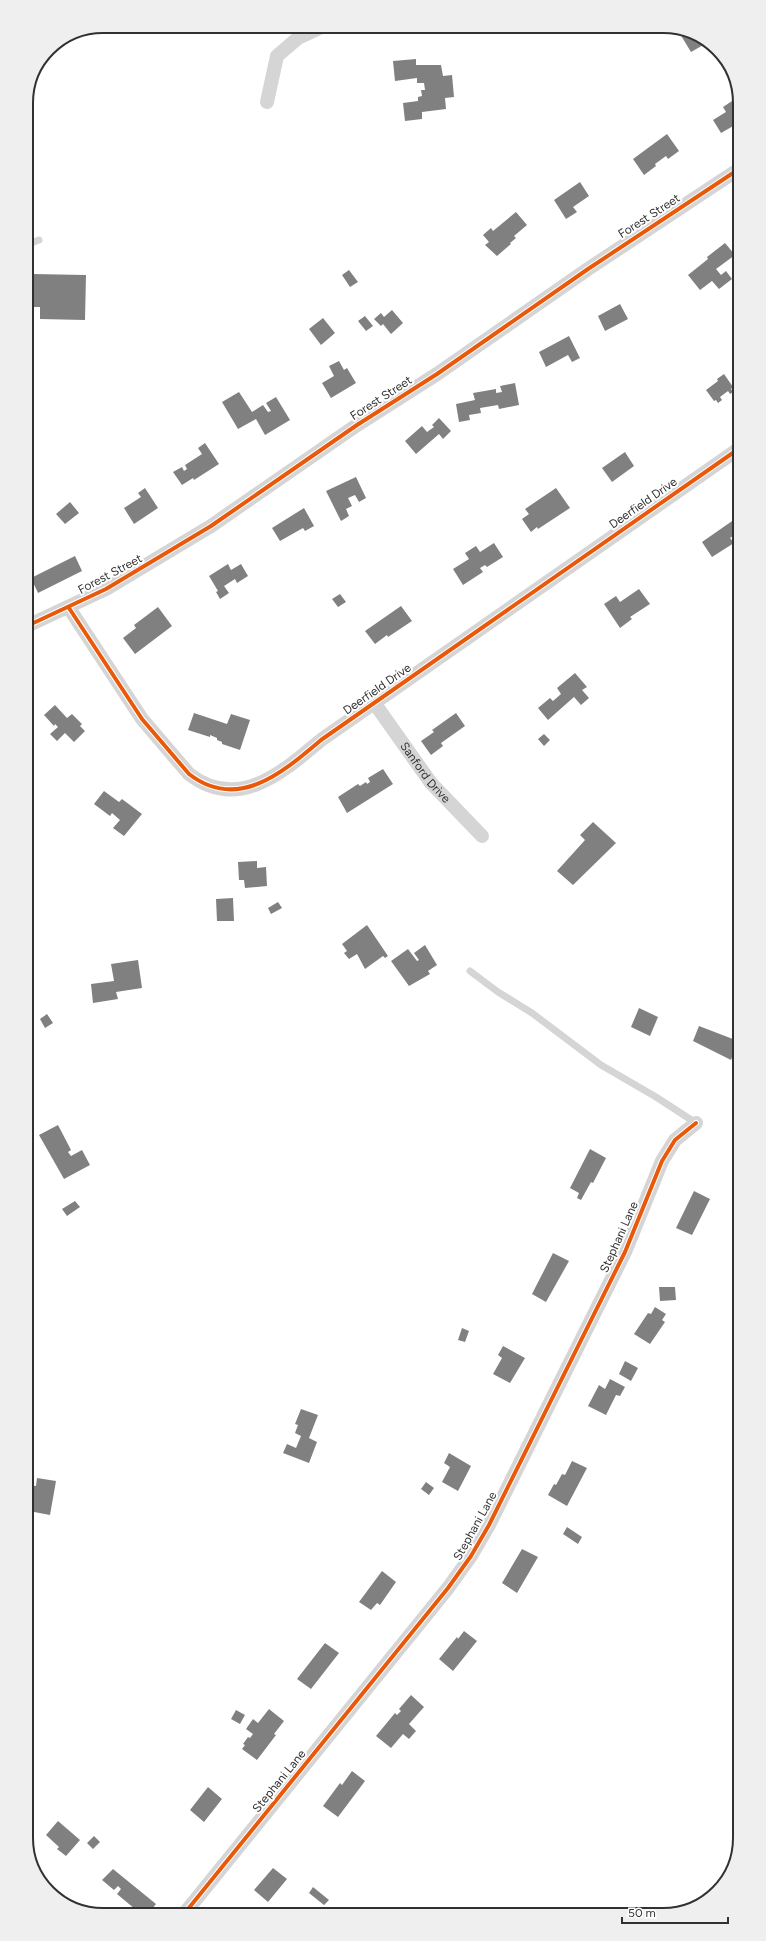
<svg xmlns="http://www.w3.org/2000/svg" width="766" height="1941" viewBox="0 0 766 1941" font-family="Figtree,sans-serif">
  <rect width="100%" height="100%" fill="#fff"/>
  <path fill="#808080" d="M677,29L702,39L705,44L691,52Z
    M416,59V65H441L443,76L452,75L454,97L445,98L446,109L422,112V119L405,121L403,103L418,101V97L422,96L421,90H425L424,83H417V78L395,81L393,61Z
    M732,101L736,106V127L735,125L721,133L713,120L726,112L723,107Z
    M667,134L679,151L668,159L666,156L655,164L656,166L644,175L633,159Z
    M580,182L589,196L573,207L577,212L566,219L554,200Z
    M516,212L527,225L514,236L516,238L510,243L511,244L497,256L485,245L489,242L483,235L491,228L493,231Z
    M725,243L735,255L716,269L721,275L726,271L732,279L719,289L712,281L700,290L688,275L708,259L707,257Z
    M349,270L358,282L350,287L342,275Z
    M32,274L86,275L85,320L40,319V307H27V284H31Z
    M620,304L628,319L605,331L598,316Z
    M392,310L403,323L391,334L383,324L381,326L374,319L381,313L384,317Z
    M365,316L373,326L366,331L358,321Z
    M323,318L335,333L321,345L309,329Z
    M569,336L580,358L572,362L568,355L546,367L539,352Z
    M339,361L344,370L347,368L356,383L331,398L322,383L334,376L329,366Z
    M724,374L733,387L731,389L733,392L730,394L728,391L720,397L722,400L718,403L716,400L714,401L706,390L718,381L717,379Z
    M515,383L519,405L499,409L498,405L480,408L481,413L469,415L470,420L459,422L456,404L475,400L473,393L496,389V393L502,392L500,386Z
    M239,392L252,412L263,405L268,412L271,411L266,403L276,397L290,420L265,435L256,419L238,429L222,402Z
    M439,418L451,431L443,439L439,434L416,454L405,441L422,426L427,432L434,427L432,425Z
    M205,443L219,464L194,480L193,478L182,485L173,472L182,467L184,471L187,469L185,465L202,454L198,448Z
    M625,452L634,466L612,482L602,468Z
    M356,477L366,498L359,502L355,495L348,498L352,506L346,509L349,516L341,521L326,491Z
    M145,488L158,508L134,524L124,508L141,497L138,493Z
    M556,488L570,508L538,529L537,527L531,532L522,519L529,514L525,509Z
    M70,502L79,513L65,524L56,514Z
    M304,508L314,526L305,531L303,528L280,541L272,528Z
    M735,519L737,522V533L730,538L734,543L712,557L702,542Z
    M494,543L503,557L487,567L485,565L480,568L483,572L463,585L453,569L469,559L465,553L476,546L480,552Z
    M75,556L82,571L38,593L31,578Z
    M228,564L231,570L241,564L248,576L237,583L235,579L224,586L229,593L220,599L216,592L218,591L209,576Z
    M639,589L650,604L630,617L632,619L620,628L604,604L616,596L620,602Z
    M340,594L346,602L338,607L332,599Z
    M401,606L412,621L388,637L387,635L375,644L365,631Z
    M158,607L172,626L135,654L123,638L136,628L134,625Z
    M575,673L587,687L582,690L589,698L581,705L574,697L548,720L538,708L550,698L553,701L561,694L557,688Z
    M55,705L67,718L72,714L82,724L80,726L85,731L74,742L65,733L57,741L50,734L58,727L55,724L54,726L44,715Z
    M194,713L227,724L231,714L250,720L240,750L222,744V742L217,740V738L210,735V737L188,730Z
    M456,713L465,726L441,743L443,746L431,755L421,741L434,732L432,730Z
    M544,734L550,740L544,746L538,739Z
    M383,769L393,784L347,813L338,797L358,784L360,786L366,782L367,784L370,782L368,778Z
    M104,791L119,802L122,799L142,814L124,836L113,828L120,820L112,813L110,816L94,804Z
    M593,822L616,843L573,885L557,871L585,840L580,835Z
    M257,861V868L266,867L267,886L245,888L244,880H239L238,862Z
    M233,898L234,921H217L216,899Z
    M278,902L282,908L271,914L268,908Z
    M367,925L388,956L385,958L383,956L365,969L357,954L349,959L344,953L347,951L342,944Z
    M425,945L437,965L428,971L430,974L409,986L391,961L408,949L417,961L419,960L414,953Z
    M138,960L142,988L116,992L118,999L93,1003L91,984L114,981L111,964Z
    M639,1008L658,1017L650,1036L631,1027Z
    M47,1014L53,1023L45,1028L40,1019Z
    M699,1026L738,1041L731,1060L693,1041Z
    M58,1125L71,1150L68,1152L71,1156L82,1150L90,1165L64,1179L39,1135Z
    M590,1149L606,1158L593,1183L591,1182L581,1200L577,1198L579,1193L570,1188Z
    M694,1191L710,1199L692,1235L676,1228Z
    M75,1201L80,1207L67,1216L62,1209Z
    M553,1253L569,1261L546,1302L532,1294Z
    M659,1287H675L676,1300L660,1301Z
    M655,1307L666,1314L662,1320L665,1322L650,1344L634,1334L648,1313L651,1314Z
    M462,1328L469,1331L465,1342L458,1340Z
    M503,1346L525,1358L510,1383L493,1374L502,1358L498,1355Z
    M625,1361L638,1368L631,1381L619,1374Z
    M610,1379L625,1387L620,1396L616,1395L606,1415L588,1406L599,1385L605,1389Z
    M301,1409L318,1415L309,1438L317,1442L309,1463L283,1453L287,1444L296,1448L301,1436L295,1433L298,1425L295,1424Z
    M449,1453L471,1466L458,1491L442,1482L450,1467L444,1463Z
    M572,1461L587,1468L567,1506L548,1495L554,1484L556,1485L562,1474L565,1475Z
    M37,1478L56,1481L50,1515L29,1511V1485L36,1486Z
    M426,1482L434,1488L429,1495L421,1489Z
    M567,1527L582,1537L578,1544L563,1534Z
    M522,1549L538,1557L517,1593L502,1583Z
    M382,1571L396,1582L380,1605L377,1603L371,1610L359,1602Z
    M464,1631L477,1641L453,1671L439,1659L457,1637L458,1639Z
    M325,1643L339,1653L311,1689L297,1679Z
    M411,1695L424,1707L409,1724L416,1731L409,1739L403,1734L391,1748L376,1736L395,1713L397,1715L401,1711L399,1709Z
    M269,1709L284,1721L274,1734L276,1735L257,1760L242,1749L245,1745L243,1744L248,1737L250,1738L253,1734L246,1729L253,1719L258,1723Z
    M236,1710L245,1715L240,1724L231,1719Z
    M352,1771L365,1781L338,1817L323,1806L340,1783L342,1785Z
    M208,1787L222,1799L204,1822L190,1810Z
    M58,1821L80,1840L66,1856L57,1849L59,1847L46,1835Z
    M94,1836L100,1842L93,1849L87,1843Z
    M273,1868L287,1879L268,1902L254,1890Z
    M113,1869L156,1904L148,1914L136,1907L135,1909L117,1894L121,1889L118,1886L114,1890L102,1880Z
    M313,1887L329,1900L324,1905L309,1893Z"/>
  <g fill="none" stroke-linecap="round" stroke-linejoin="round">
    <path stroke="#d5d5d5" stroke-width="7" d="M26,245L39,240
      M470,971L498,992L532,1013L601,1065L656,1097L696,1123"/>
    <g stroke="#d5d5d5" stroke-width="14">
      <path d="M267,102L277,56L298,38L324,26"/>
      <path d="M69,608L142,719L189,774C238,812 283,772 321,740L737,450"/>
      <path d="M27,626L106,589L211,526L357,425L437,374L588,269L736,171"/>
      <path id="s1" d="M375,704L431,783L482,836"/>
      <path d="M184,1914L448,1588L471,1556L489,1525L625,1252L662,1161L675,1140L696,1123"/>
    </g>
    <defs>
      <path id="cycleway" d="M69,608L142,719L189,774C238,812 283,772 321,740L737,450
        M27,626L106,589L211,526L357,425L437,374L588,269L736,171
        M184,1914L448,1588L471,1556L489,1525L625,1252L662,1161L675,1140L696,1123"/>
    </defs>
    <use href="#cycleway" stroke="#fff" stroke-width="6"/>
    <use href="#cycleway" stroke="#e8590c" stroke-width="4"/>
  </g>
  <g text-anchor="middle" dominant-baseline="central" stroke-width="4" stroke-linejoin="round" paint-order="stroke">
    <g font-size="12" fill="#313131" stroke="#fff">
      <text transform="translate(649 216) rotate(-33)">Forest Street</text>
      <text transform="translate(381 398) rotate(-33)">Forest Street</text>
      <text transform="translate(643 503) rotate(-35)">Deerfield Drive</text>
      <text transform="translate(110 574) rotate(-28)">Forest Street</text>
      <text transform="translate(377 689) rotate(-35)">Deerfield Drive</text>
      <text stroke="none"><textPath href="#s1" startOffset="85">Sanford Drive</textPath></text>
      <text transform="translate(619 1237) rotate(-66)">Stephani Lane</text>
      <text transform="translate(475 1526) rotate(-61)">Stephani Lane</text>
      <text transform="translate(279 1781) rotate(-51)">Stephani Lane</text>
    </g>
  </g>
  <path d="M0 0H766V1941H0ZM103 33H663A70 70 0 0 1 733 103V1838A70 70 0 0 1 663 1908H103A70 70 0 0 1 33 1838V103A70 70 0 0 1 103 33Z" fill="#efefef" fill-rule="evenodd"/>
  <path fill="none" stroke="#313131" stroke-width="2" d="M103 33H663A70 70 0 0 1 733 103V1838A70 70 0 0 1 663 1908H103A70 70 0 0 1 33 1838V103A70 70 0 0 1 103 33Z"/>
  <path d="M622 1917v6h106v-6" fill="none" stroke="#313131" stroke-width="2"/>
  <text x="628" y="1917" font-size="12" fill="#313131" stroke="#ffffff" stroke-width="3" paint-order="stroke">50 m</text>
</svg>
